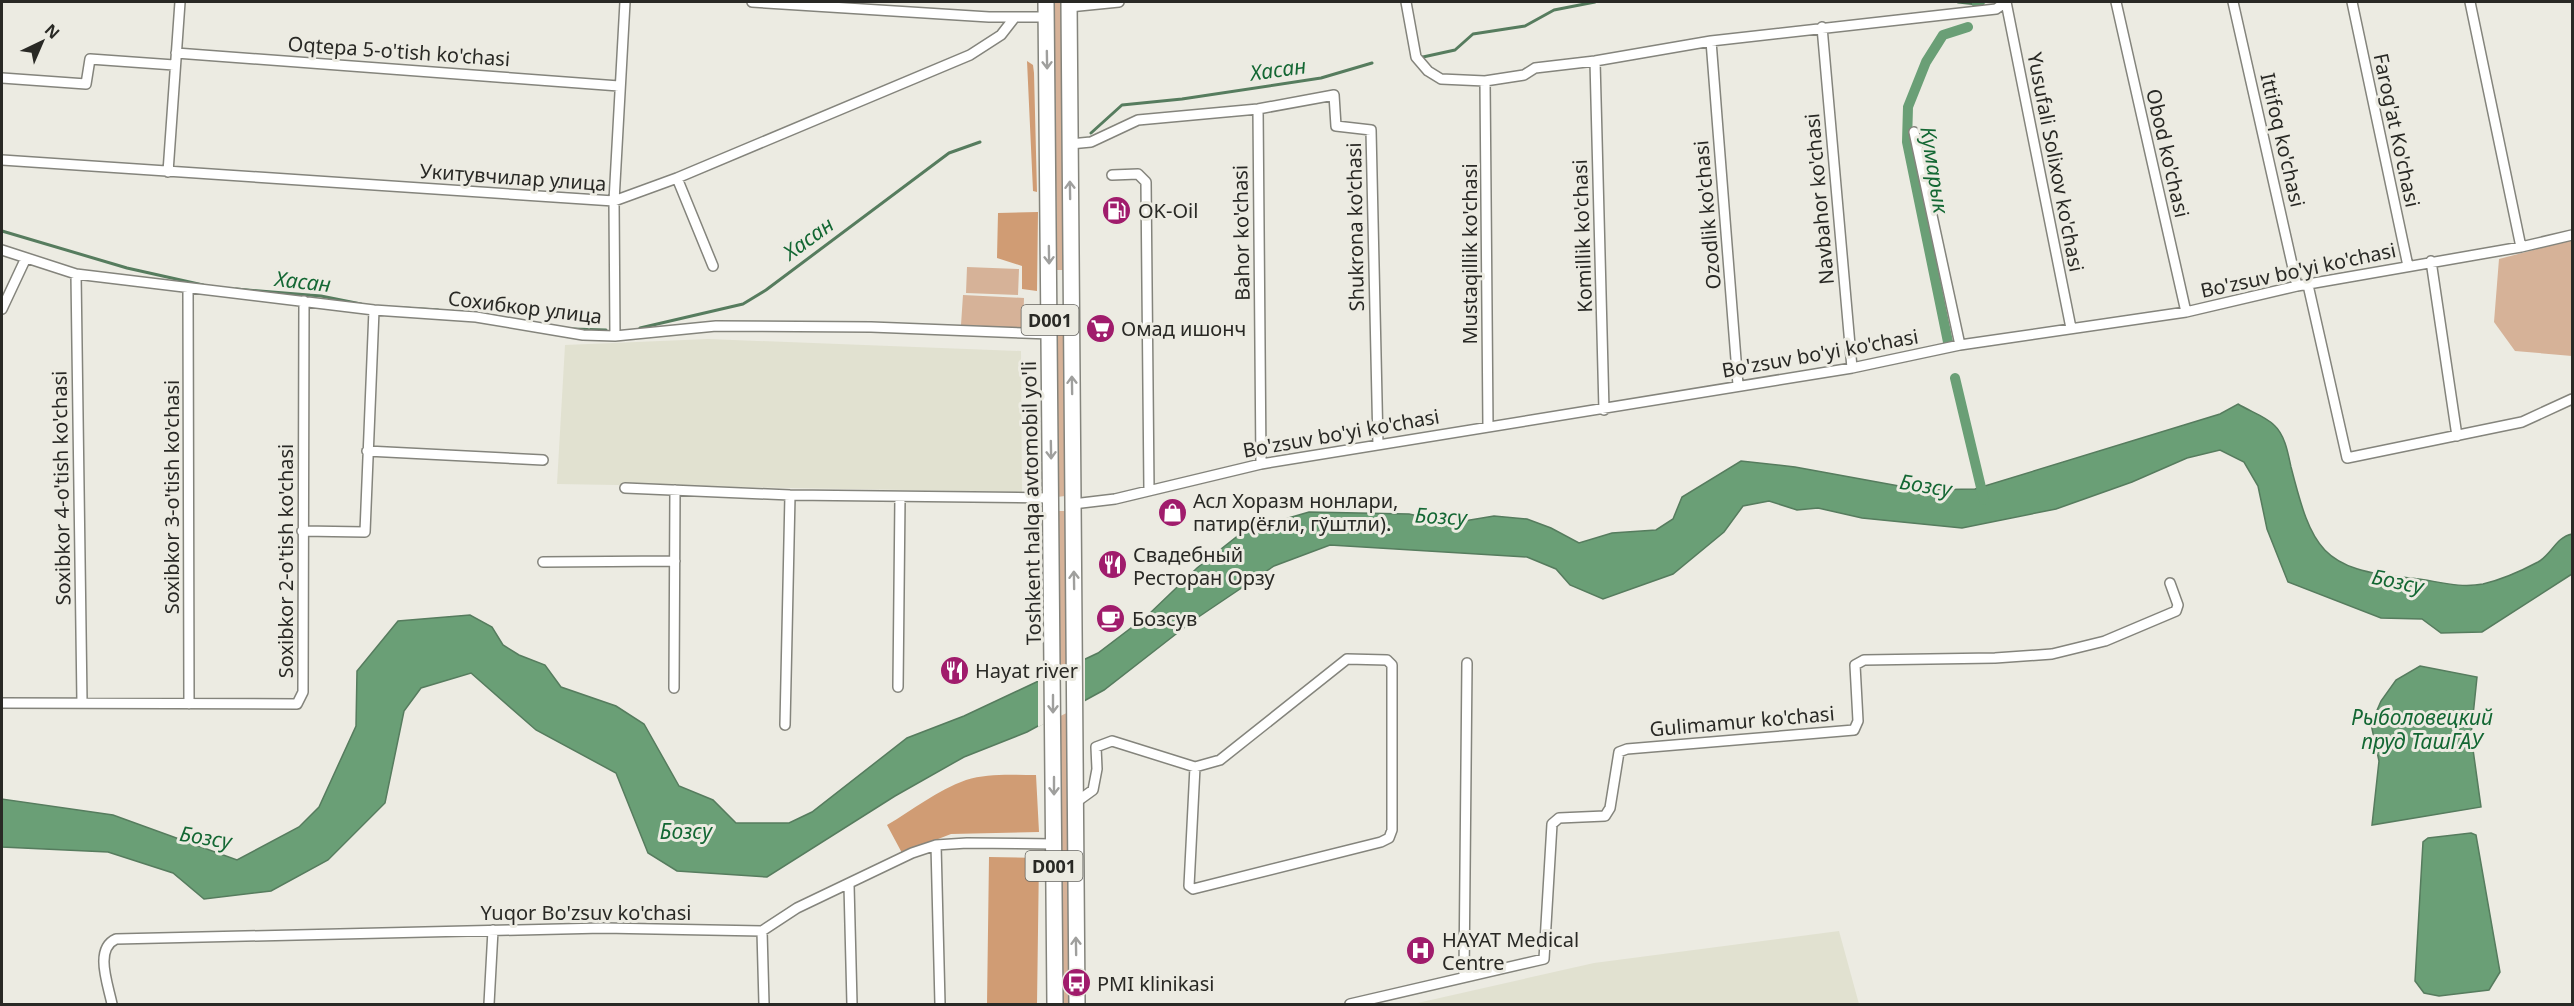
<svg xmlns="http://www.w3.org/2000/svg" width="2574" height="1006" viewBox="0 0 2574 1006" font-family="'Noto Sans',sans-serif">
  <rect width="100%" height="100%" fill="#ecebe2"/>
  <path fill="#e1e1d0" d="M708,339L1021,351L1022,492L557,484L565,345Z
    M1839,931L1859,1004H1413L1594,963Z"/>
  <path fill="#d6b298" d="M1054,2H1061L1064,270H1057Z
    M2572,240V356L2515,351L2494,322L2499,259Z
    M967,267L1019,269L1018,295L966,293Z
    M963,295L1024,298L1023,328L961,325Z
    M1056,323H1064L1065,496L1057,497Z
    M1058,511H1066L1071,1004H1063Z"/>
  <path fill="#d09c74" d="M1027,61L1033,65L1034,73L1037,192L1033,191Z
    M1038,212L1037,291L1022,289V266L997,258L998,213Z
    M1036,775L1039,832L951,834L902,853L887,825C913,810 937,790 966,780C988,773 1013,775 1036,775Z
    M989,857L1039,858L1037,1004H987Z"/>
  <path fill="#6a9f76" stroke="#567c5e" stroke-width="1.5" d="M2238,404C2249,411 2265,416 2274,425C2285,435 2288,453 2291,467C2312,549 2321,570 2410,578C2435,580 2457,589 2483,584C2500,580 2523,570 2538,562C2552,554 2556,537 2572,534V574L2482,632L2441,633L2422,619L2381,618L2288,582L2267,529L2258,486L2244,462L2220,450L2187,458L2132,482L2056,509L1962,528L1862,518L1818,508L1797,510L1769,501L1743,506L1724,532L1673,574L1603,599L1570,585L1556,569L1527,557L1330,545L1274,566L1194,620L1104,690L1027,732L964,757L895,796L767,877L677,871L648,853L616,773L536,730L471,673L421,688L404,711L385,803L328,860L271,891L204,899L173,873L108,852L2,847V799L113,815L237,860L299,827L319,807L356,726L357,671L398,621L470,615L492,627L503,645L519,655L545,665L561,687L616,706L644,724L679,786L713,800L736,823H789L812,812L907,738L964,716L1098,653L1148,615L1197,568L1244,531L1309,512L1409,514L1452,523L1494,516L1527,519L1551,528L1579,543L1612,533L1656,530L1673,519L1682,497L1741,461L1795,467L1921,490L1975,489L2220,414Z
    M2420,666L2477,677L2471,735L2481,807L2372,825L2379,761L2371,724L2381,701L2396,680Z
    M2471,833L2476,835L2500,972L2489,990L2439,996L2424,993L2415,981L2423,842L2428,838Z"/>
  <path fill="#ecebe2" d="M1085,656V704L1038,727V677Z"/>
  <g fill="none" stroke-linecap="round" stroke-linejoin="round">
    <path stroke="#567c5e" stroke-width="3" d="M1958,2L1977,4
      M1423,57L1455,50L1473,34L1525,26L1554,10L1595,2
      M1091,133L1122,105L1182,99L1321,78L1372,63
      M2,231L127,268L203,285
      M236,289L321,296L361,304
      M403,308L438,310
      M640,328L743,304L766,290L949,153L980,142
      M572,329L606,330"/>
    <path stroke="#6a9f76" stroke-width="10" d="M1977,4L1980,2
      M1948,342L1907,142L1908,107L1926,62L1943,35L1968,27
      M1955,378L1984,500"/>
    <defs>
      <path id="minor" d="M752,2L989,17H1047
        M1406,2L1416,57L1428,71L1441,79L1485,81L1524,75L1535,68L1595,61L1711,41L1996,9L2006,2
        M2006,2L2071,328
        M2116,2L2186,312
        M2233,2L2297,286
        M2352,2L2408,266
        M2470,2L2521,247
        M1069,7L1119,2
        M1822,27L1852,368
        M1711,41L1738,385
        M176,53L619,86
        M1595,61L1604,410
        M2,78L86,84L90,59L174,65
        M1485,81L1488,427
        M1258,109L1261,464
        M1914,132L1960,345
        M1070,144L1091,142L1138,120L1258,109L1334,95L1336,126L1371,130L1378,445
        M2,160L614,201L677,178L970,55L1001,35L1015,17
        M168,172L180,2
        M1112,175L1138,174L1146,182L1149,490
        M677,178L713,266
        M2,250L76,274L374,310L476,317L583,335L615,336L716,326L871,327L1050,334
        M2431,261L2457,436
        M76,274L82,702
        M2308,285L2347,458L2522,422L2572,399
        M188,289L189,704
        M2,309L25,260
        M615,336L614,201L625,2
        M367,451L543,460
        M625,488L790,495L1052,498
        M1073,504L1115,499L1261,464L1852,368L1960,345L2186,312L2297,286L2521,247L2572,235
        M302,531L365,532L374,310
        M543,562L675,561
        M898,687L900,497
        M674,688L675,490
        M2,703L297,704L303,692L304,301
        M785,725L790,495
        M1075,803L1093,790L1097,769L1096,747L1112,741L1195,767L1220,760L1347,659L1387,660L1392,665V830L1389,838L1381,842L1193,889L1189,886L1195,767
        M936,845L940,1004
        M849,885L852,1004
        M762,931L764,1004
        M1464,977L1467,663
        M112,1004C108,984 94,949 116,939L603,928L762,931L797,908L912,853L936,845L967,843L1054,844
        M489,1004L493,930
        M1350,1004L1544,959L1552,824L1559,818L1605,816L1610,808L1619,752L1627,749L1854,730L1858,721L1855,665L1864,660L1995,658L2052,654L2105,641L2176,611L2178,605L2170,583"/>
      <path id="trunk" d="M1046,2L1055,1004
        M1069,2L1077,1004"/>
    </defs>
    <use href="#minor" stroke="#84847c" stroke-width="12"/>
    <use href="#trunk" stroke="#84847c" stroke-width="18"/>
    <use href="#minor" stroke="#fff" stroke-width="9"/>
    <use href="#trunk" stroke="#fff" stroke-width="15"/>
  </g>
  <defs><path id="oneway-shaft" d="M-6 0H5M1.5-3L5.5 0L1.5 3" fill="none" stroke-width="1.6" stroke-linecap="round" stroke-linejoin="round" transform="scale(1.5)"/></defs>
  <g stroke="#9f9f9d">
    <use href="#oneway-shaft" transform="translate(1047 60) rotate(89)"/>
    <use href="#oneway-shaft" transform="translate(1070 190) rotate(-91)"/>
    <use href="#oneway-shaft" transform="translate(1049 255) rotate(89)"/>
    <use href="#oneway-shaft" transform="translate(1072 385) rotate(-91)"/>
    <use href="#oneway-shaft" transform="translate(1051 450) rotate(89)"/>
    <use href="#oneway-shaft" transform="translate(1074 580) rotate(-91)"/>
    <use href="#oneway-shaft" transform="translate(1053 704) rotate(90)"/>
    <use href="#oneway-shaft" transform="translate(1054 786) rotate(90)"/>
    <use href="#oneway-shaft" transform="translate(1076 946) rotate(-91)"/>
  </g>
  <defs>
    <symbol id="fuel-disc" viewBox="-11 -11 22 22"><circle r="9.5" fill="#a01c6c" stroke="#ecebe2"/><path d="M-5.5-6h7V0h2V4h1.3V-2.5L3-4.5l.8-.8L6-3V5H2.5V1h-1V6h-7ZM-4.2-4.7v3.2H.2V-4.7Z" fill="#fff"/></symbol>
    <symbol id="supermarket-disc" viewBox="-11 -11 22 22"><circle r="9.5" fill="#a01c6c" stroke="#ecebe2"/><path d="M-6-5.5h2.5l.6 2H6L4.5 2H-2.5L-4.4-4H-6ZM-1.5 3.2a1.3 1.3 0 1 0 .1 0ZM3 3.2a1.3 1.3 0 1 0 .1 0Z" fill="#fff"/></symbol>
    <symbol id="shop-disc" viewBox="-11 -11 22 22"><circle r="9.5" fill="#a01c6c" stroke="#ecebe2"/><path d="M-5-2.5h2.3a2.7 3.5 0 0 1 5.4 0H5L5.5 6h-11ZM-1.5-2.5h3a1.5 2.3 0 0 0-3 0Z" fill="#fff"/></symbol>
    <symbol id="restaurant-disc" viewBox="-11 -11 22 22"><circle r="9.5" fill="#a01c6c" stroke="#ecebe2"/><path d="M-5-6h1v4h1v-4h1v4h1v-4h1v5L-1.5 .5V6h-2V.5L-5-1ZM5-6V6H3V1.5H1.5Q1.5-4 5-6Z" fill="#fff"/></symbol>
    <symbol id="cafe-disc" viewBox="-11 -11 22 22"><circle r="9.5" fill="#a01c6c" stroke="#ecebe2"/><path d="M-5.5-4.5H6V0H3Q3 3.5 0 3.5H-2.5Q-5.5 3.5-5.5 0ZM3-3.2v2h1.7v-2ZM-6 4.5H4V6H-6Z" fill="#fff"/></symbol>
    <symbol id="hospital-disc" viewBox="-11 -11 22 22"><circle r="9.5" fill="#a01c6c" stroke="#ecebe2"/><path d="M-5-5h3v3.5h4V-5h3V5h-3V1.5h-4V5h-3Z" fill="#fff"/></symbol>
    <symbol id="bus-disc" viewBox="-11 -11 22 22"><circle r="9.5" fill="#a01c6c" stroke="#ecebe2"/><path d="M-5-6H5V4H4V6H2V4H-2V6H-4V4H-5ZM-3.5-4V0h7V-4ZM-3.5 1.2v1.5H-2V1.2ZM2 1.2v1.5H3.5V1.2Z" fill="#fff"/></symbol>
  </defs>
  <g fill-rule="evenodd">
    <use href="#fuel-disc" x="1100" y="194" width="33" height="33"/>
    <use href="#supermarket-disc" x="1084" y="312" width="33" height="33"/>
    <use href="#shop-disc" x="1156" y="496" width="33" height="33"/>
    <use href="#restaurant-disc" x="1096" y="548" width="33" height="33"/>
    <use href="#cafe-disc" x="1094" y="602" width="33" height="33"/>
    <use href="#restaurant-disc" x="938" y="654" width="33" height="33"/>
    <use href="#hospital-disc" x="1404" y="934" width="33" height="33"/>
    <use href="#bus-disc" x="1060" y="966" width="33" height="33"/>
  </g>
  <g text-anchor="middle" dominant-baseline="central" stroke-width="6" stroke-linejoin="round" paint-order="stroke">
    <g fill="#ecebe2" stroke="#64635e" stroke-width="1.5">
      <rect x="1021.5" y="305" width="57" height="30" rx="4.5"/>
      <rect x="1025.5" y="851" width="57" height="30" rx="4.5"/>
    </g>
    <g font-size="18" font-weight="bold" fill="#292925">
      <text x="1050" y="320">D001</text>
      <text x="1054" y="866">D001</text>
    </g>
    <g font-size="20" fill="#292925" stroke="#ecebe2">
      <text transform="translate(399 51) rotate(4)">Oqtepa 5-o'tish ko'chasi</text>
      <text transform="translate(2397 130) rotate(78)">Farog'at Ko'chasi</text>
      <text transform="translate(2283 140) rotate(77)">Ittifoq ko'chasi</text>
      <text transform="translate(2168 153) rotate(77)">Obod ko'chasi</text>
      <text transform="translate(2056 162) rotate(79)">Yusufali Solixov ko'chasi</text>
      <text transform="translate(513 177) rotate(4)">Укитувчилар улица</text>
      <text transform="translate(1819 199) rotate(-95)">Navbahor ko'chasi</text>
      <text transform="translate(1707 215) rotate(-95)">Ozodlik ko'chasi</text>
      <text transform="translate(1355 227) rotate(-91)">Shukrona ko'chasi</text>
      <text transform="translate(1241 233) rotate(-91)">Bahor ko'chasi</text>
      <text transform="translate(1582 236) rotate(-92)">Komillik ko'chasi</text>
      <text transform="translate(1469 254) rotate(-90)">Mustaqillik ko'chasi</text>
      <text transform="translate(2298 270) rotate(-12)">Bo'zsuv bo'yi ko'chasi</text>
      <text transform="translate(525 307) rotate(7)">Сохибкор улица</text>
      <text transform="translate(1820 353) rotate(-10)">Bo'zsuv bo'yi ko'chasi</text>
      <text transform="translate(1341 433) rotate(-10)">Bo'zsuv bo'yi ko'chasi</text>
      <text transform="translate(61 488) rotate(-91)">Soxibkor 4-o'tish ko'chasi</text>
      <text transform="translate(171 497) rotate(-90)">Soxibkor 3-o'tish ko'chasi</text>
      <text transform="translate(1031 503) rotate(-91)">Toshkent halqa avtomobil yo'li</text>
      <text transform="translate(285 561) rotate(-90)">Soxibkor 2-o'tish ko'chasi</text>
      <text transform="translate(1742 721) rotate(-5)">Gulimamur ko'chasi</text>
      <text x="586" y="912">Yuqor Bo'zsuv ko'chasi</text>
    </g>
    <g font-size="20" fill="#292925" stroke="#ecebe2" text-anchor="start">
      <text x="1138" y="210">OK-Oil</text>
      <text x="1121" y="328">Омад ишонч</text>
      <text x="1193" y="500">Асл Хоразм нонлари,<tspan x="1193" dy="23">патир(ёғли, гўштли).</tspan></text>
      <text x="1133" y="554">Свадебный<tspan x="1133" dy="23">Ресторан Орзу</tspan></text>
      <text x="1132" y="618">Бозсув</text>
      <text x="975" y="670">Hayat river</text>
      <text x="1442" y="939">HAYAT Medical<tspan x="1442" dy="23">Centre</tspan></text>
      <text x="1097" y="983">PMI klinikasi</text>
    </g>
    <g font-size="21" font-style="italic" fill="#136733" stroke="#ecebe2">
      <text transform="translate(1278 69) rotate(-8)">Хасан</text>
      <text transform="translate(1935 170) rotate(81)">Кумарык</text>
      <text transform="translate(808 238) rotate(-36)">Хасан</text>
      <text transform="translate(303 281) rotate(6)">Хасан</text>
      <text transform="translate(1926 485) rotate(9)">Бозсу</text>
      <text transform="translate(1441 516) rotate(3)">Бозсу</text>
      <text transform="translate(2398 581) rotate(12)">Бозсу</text>
      <text x="2422" y="717">Рыболовецкий<tspan x="2422" dy="24">пруд ТашГАУ</tspan></text>
      <text x="686" y="831">Бозсу</text>
      <text transform="translate(206 837) rotate(9)">Бозсу</text>
    </g>
  </g>
  <rect width="2574" height="1006" fill="none" stroke="#292925" stroke-width="6"/>
  <g transform="translate(42 42) rotate(44)" stroke="#ecebe2" stroke-width="4.5" paint-order="stroke">
  <path d="M0-4.5L10 22L0 15L-10 22Z" fill="#292925"/>
  <text y="-9" font-size="16" font-weight="bold" text-anchor="middle" fill="#292925">N</text>
  </g>
</svg>
